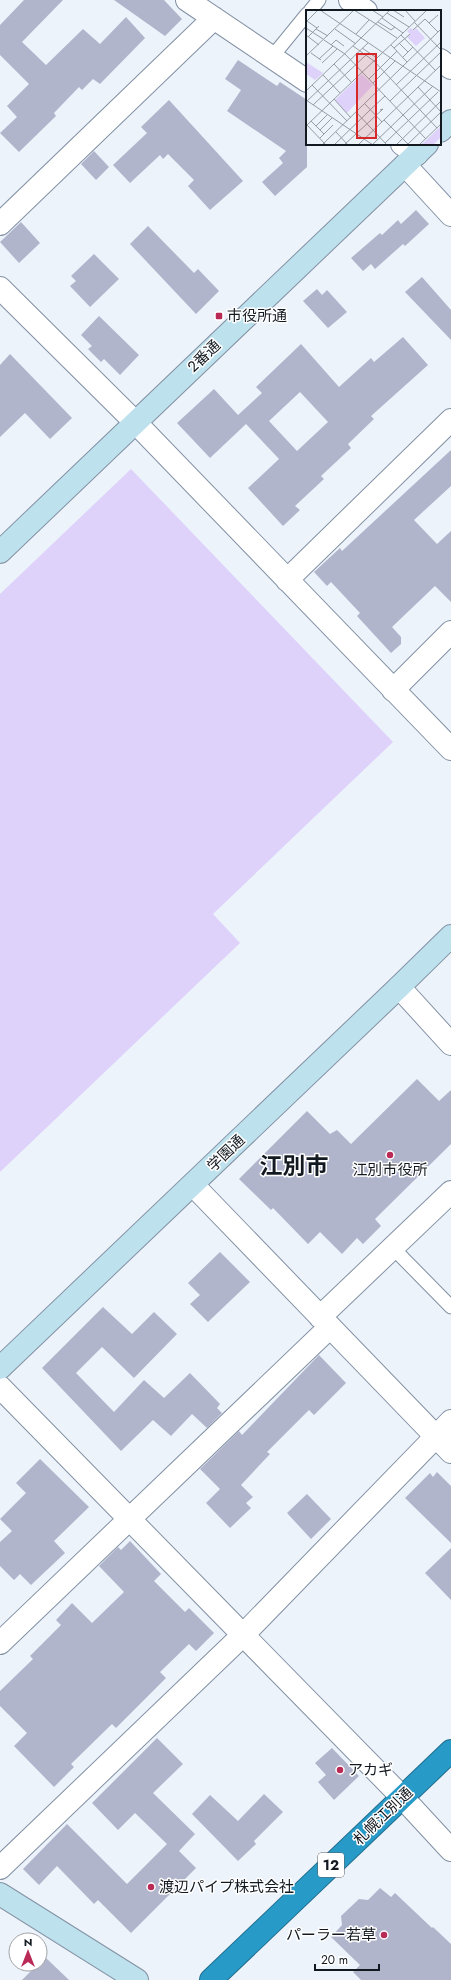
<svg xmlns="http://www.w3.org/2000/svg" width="451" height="1980" viewBox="0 0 451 1980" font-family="Jost,'Noto Sans JP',sans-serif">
  <rect width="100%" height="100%" fill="#ecf3fb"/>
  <path fill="#ded2fa" d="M131,469L393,742L213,914L240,943L0,1172V594Z"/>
  <path fill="#b1b5cc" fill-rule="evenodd" d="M24,0H63L22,42L46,65L83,29L100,44L126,17L145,38L100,84L93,79L82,90L79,87L54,113L56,116L19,152L0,133L17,117L7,106L29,84L0,55V25Z
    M114,0H164L182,19L165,36Z
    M238,60L277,86L280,82L307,100V167L275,196L262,182L283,163L279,158L286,151L227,111L241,90L225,79Z
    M169,100L243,181L210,210L188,186L194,180L168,154L163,159L160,155L130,183L113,165L147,133L141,127Z
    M94,151L109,167L96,180L81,164Z
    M416,210L429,224L405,246L403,244L375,269L371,264L363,271L351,258L380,233L382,235L398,220L401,224Z
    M21,222L40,243L19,263L0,242Z
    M148,226L194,273L198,269L219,291L196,314L130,244Z
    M94,254L119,279L90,307L70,286L76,281L71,276Z
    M422,277L451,310V340L405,292Z
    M317,289L322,295L327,290L347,312L328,328L303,301Z
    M99,316L139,355L120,375L104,359L101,362L88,349L92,346L81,335Z
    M403,337L428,365L371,416L374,419L348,444L351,448L321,476L324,479L295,506L300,510L283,526L248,488L279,459L246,424L210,458L177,423L214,389L238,415L262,393L256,387L301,344L339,387L371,358L374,362ZM300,392L328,422L297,451L269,421Z
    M10,354L72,418L50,439L25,413L0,437V365Z
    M451,450V486L414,520L437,544L451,531V602L435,586L392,627L401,637V644L391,653L357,616L360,613L331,582L327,586L314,572L340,548L342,551Z
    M417,1079L439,1101L451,1090V1144L375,1219L381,1226L363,1244L357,1238L342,1254L320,1232L308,1244L273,1208L271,1210L239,1179L307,1111L330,1134L337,1130L351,1144Z
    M220,1252L250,1282L208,1322L190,1304L200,1295L188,1283Z
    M103,1307L132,1334L154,1312L177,1334L134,1378L102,1347L76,1373L114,1412L144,1380L164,1398L190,1373L220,1404L217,1408L222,1413L207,1428L192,1414L171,1436L153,1420L121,1451L42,1368Z
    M319,1355L346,1383L314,1415L309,1410L267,1452L270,1454L241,1485L253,1497L246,1503L251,1508L230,1528L206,1503L220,1489L200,1469L239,1431L242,1435Z
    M40,1459L89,1507L54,1541L65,1553L31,1585L20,1574L14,1580L0,1566V1542L12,1531L0,1519L26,1493L16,1483Z
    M437,1472L451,1486V1543L405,1498L430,1473L433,1477Z
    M307,1494L331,1519L311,1539L287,1513Z
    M130,1541L161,1574L154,1581L185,1612L189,1608L214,1633L196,1651L189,1644L160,1672L166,1678L116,1728L112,1724L71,1764L74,1767L54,1787L14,1746L27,1733L0,1706V1691L33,1659L30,1656L61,1625L56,1620L72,1603L92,1623L124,1592L99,1566L118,1547L121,1550Z
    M451,1548V1600L425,1573Z
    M157,1738L183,1764L153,1793L195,1834L179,1851L196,1868L131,1933L98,1900L94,1904L57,1866L39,1885L23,1869L67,1824L127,1884L167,1844L135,1813L118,1830L92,1803Z
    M332,1748L359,1776L334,1800L318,1782L326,1775L315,1763Z
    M264,1794L283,1812L254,1841L256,1844L238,1861L192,1814L210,1795L238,1821Z
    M380,1888L391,1897L395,1893L432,1928L433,1927L451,1944V1980H361L353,1972L360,1965L331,1937L342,1925L341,1916L359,1899L368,1900Z
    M45,1957L69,1980H22Z"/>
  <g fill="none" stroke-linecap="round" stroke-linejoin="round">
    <defs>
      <path id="lane" d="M310,11L319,0
        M272,57L307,14
        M393,1248L451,1307"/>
      <path id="street" d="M187,0L307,81
        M350,0L366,11
        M440,60L451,68
        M402,144L417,154
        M405,165L451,215
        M0,224L214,18
        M0,288L135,422L451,749
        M287,580L451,420
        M393,690L451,632
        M399,987L451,1044
        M193,1185L451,1452
        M320,1317L451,1192
        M0,1387L402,1797L451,1850
        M0,1643L330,1327
        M0,1868L243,1635L451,1421"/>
      <path id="secondary" d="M440,131L451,121
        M0,552L427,144
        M0,1368L399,987L451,936
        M0,1894L137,1980"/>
      <path id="highway" d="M211,1980L451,1751"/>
    </defs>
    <use href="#lane" stroke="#8391a3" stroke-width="15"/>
    <use href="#street" stroke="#8391a3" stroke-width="24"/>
    <use href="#secondary" stroke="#8391a3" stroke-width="24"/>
    <use href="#highway" stroke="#216d8d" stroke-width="24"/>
    <use href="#lane" stroke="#fff" stroke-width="13"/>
    <use href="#street" stroke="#fff" stroke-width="22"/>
    <use href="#secondary" stroke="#bee1ee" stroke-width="22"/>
    <use href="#highway" stroke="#289ac8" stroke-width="22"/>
  </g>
  <g fill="#b92a56" stroke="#fff" stroke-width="1.5">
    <rect x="215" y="312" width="8" height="8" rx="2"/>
    <circle cx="390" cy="1155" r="4"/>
    <circle cx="340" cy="1770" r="4"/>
    <circle cx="151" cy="1887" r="4"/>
    <circle cx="384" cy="1935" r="4"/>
  </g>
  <g text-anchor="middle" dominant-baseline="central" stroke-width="3" stroke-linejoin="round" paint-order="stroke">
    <rect fill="#fff" stroke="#5a5e63" stroke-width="1" x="318" y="1853" width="26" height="24" rx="3"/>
    <g font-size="14" font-weight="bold" fill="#131920">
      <text x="331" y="1865">12</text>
    </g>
    <g font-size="15" fill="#131920" stroke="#fff" text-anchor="start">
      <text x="227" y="316">市役所通</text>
      <text x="390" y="1170" text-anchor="middle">江別市役所</text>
      <text x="348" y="1770">アカギ</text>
      <text x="159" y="1887">渡辺パイプ株式会社</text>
      <text x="376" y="1935" text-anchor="end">パーラー若草</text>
    </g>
    <g font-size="15" fill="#131920" stroke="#fff">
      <text transform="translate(204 356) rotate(-44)">2番通</text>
      <text transform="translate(226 1153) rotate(-44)">学園通</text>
      <text transform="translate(383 1816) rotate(-44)">札幌江別通</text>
    </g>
    <g font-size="23" font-weight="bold" fill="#131920" stroke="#fff">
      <text x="294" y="1166">江別市</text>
    </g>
  </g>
  <g transform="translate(306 10)">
    <rect width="135" height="135" fill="#ecf3fb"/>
    <path d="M105,18L108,21L110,18L119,28L110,36L101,27L104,24L101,21ZM0,52L17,63L9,70L0,64ZM56,64L67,75L41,103L29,90ZM135,116V127L127,135H115Z" fill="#ded2fa"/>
    <path fill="none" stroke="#959ca3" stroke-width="1" d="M14,0L135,82M48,0L70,14M66,0L77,7M87,0L98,7M99,0L109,11M81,3L103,17M76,8L97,23M1,11L11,18M0,12L12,0M72,12L85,20L89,17M108,12L135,40M123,13L132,5M70,14L91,28M0,18L17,29M10,19L22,26M29,19L50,34M107,20L119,9L132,22M50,24L63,10M0,25L13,35M95,25L130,61M2,27L13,16M18,30L39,44L120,129M93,33L102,42M25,35L30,30L38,36M85,35L101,52M47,36L68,51M56,38L71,48M88,38L104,24M5,43L15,50M0,46L48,0M97,47L107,37M13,49L27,36M68,51L131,118M16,53L31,39M28,54L45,72M17,65L34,83M63,69L91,41M67,73L89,51M6,75L41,111M90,75L135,32M112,77L135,102M0,81L84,0M28,89L45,108M0,90L67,135M84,91L135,42M0,92L62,33M59,94L76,112M7,95L60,45M64,100L79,86M50,102L81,135M78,110L102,134M5,111L18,124M0,114L20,135M0,116L121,0M10,116L21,105M14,120L26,108M30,122L42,135M14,128L27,115M79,133L132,82M16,135L135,19M28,135L64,100M38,135L77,99L74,100M52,135L135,55M66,135L127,76M90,135L135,91M101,135L135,102M113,135L135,114"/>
    <path fill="#d62828" fill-opacity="0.15" stroke="#d62828" stroke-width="2" d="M51,44H70V128H51Z"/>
    <rect width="135" height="135" fill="none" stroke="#131920" stroke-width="2"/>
  </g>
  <g transform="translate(28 1952)"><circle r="19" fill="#ffffff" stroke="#a1a3a6"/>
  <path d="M0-3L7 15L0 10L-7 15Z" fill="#b92a56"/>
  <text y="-6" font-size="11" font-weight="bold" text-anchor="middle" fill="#131920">N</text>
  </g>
  <path d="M315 1964v6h64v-6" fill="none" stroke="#131920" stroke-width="2"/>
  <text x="321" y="1964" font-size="12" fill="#131920" stroke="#ffffff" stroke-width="3" paint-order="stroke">20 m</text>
</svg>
